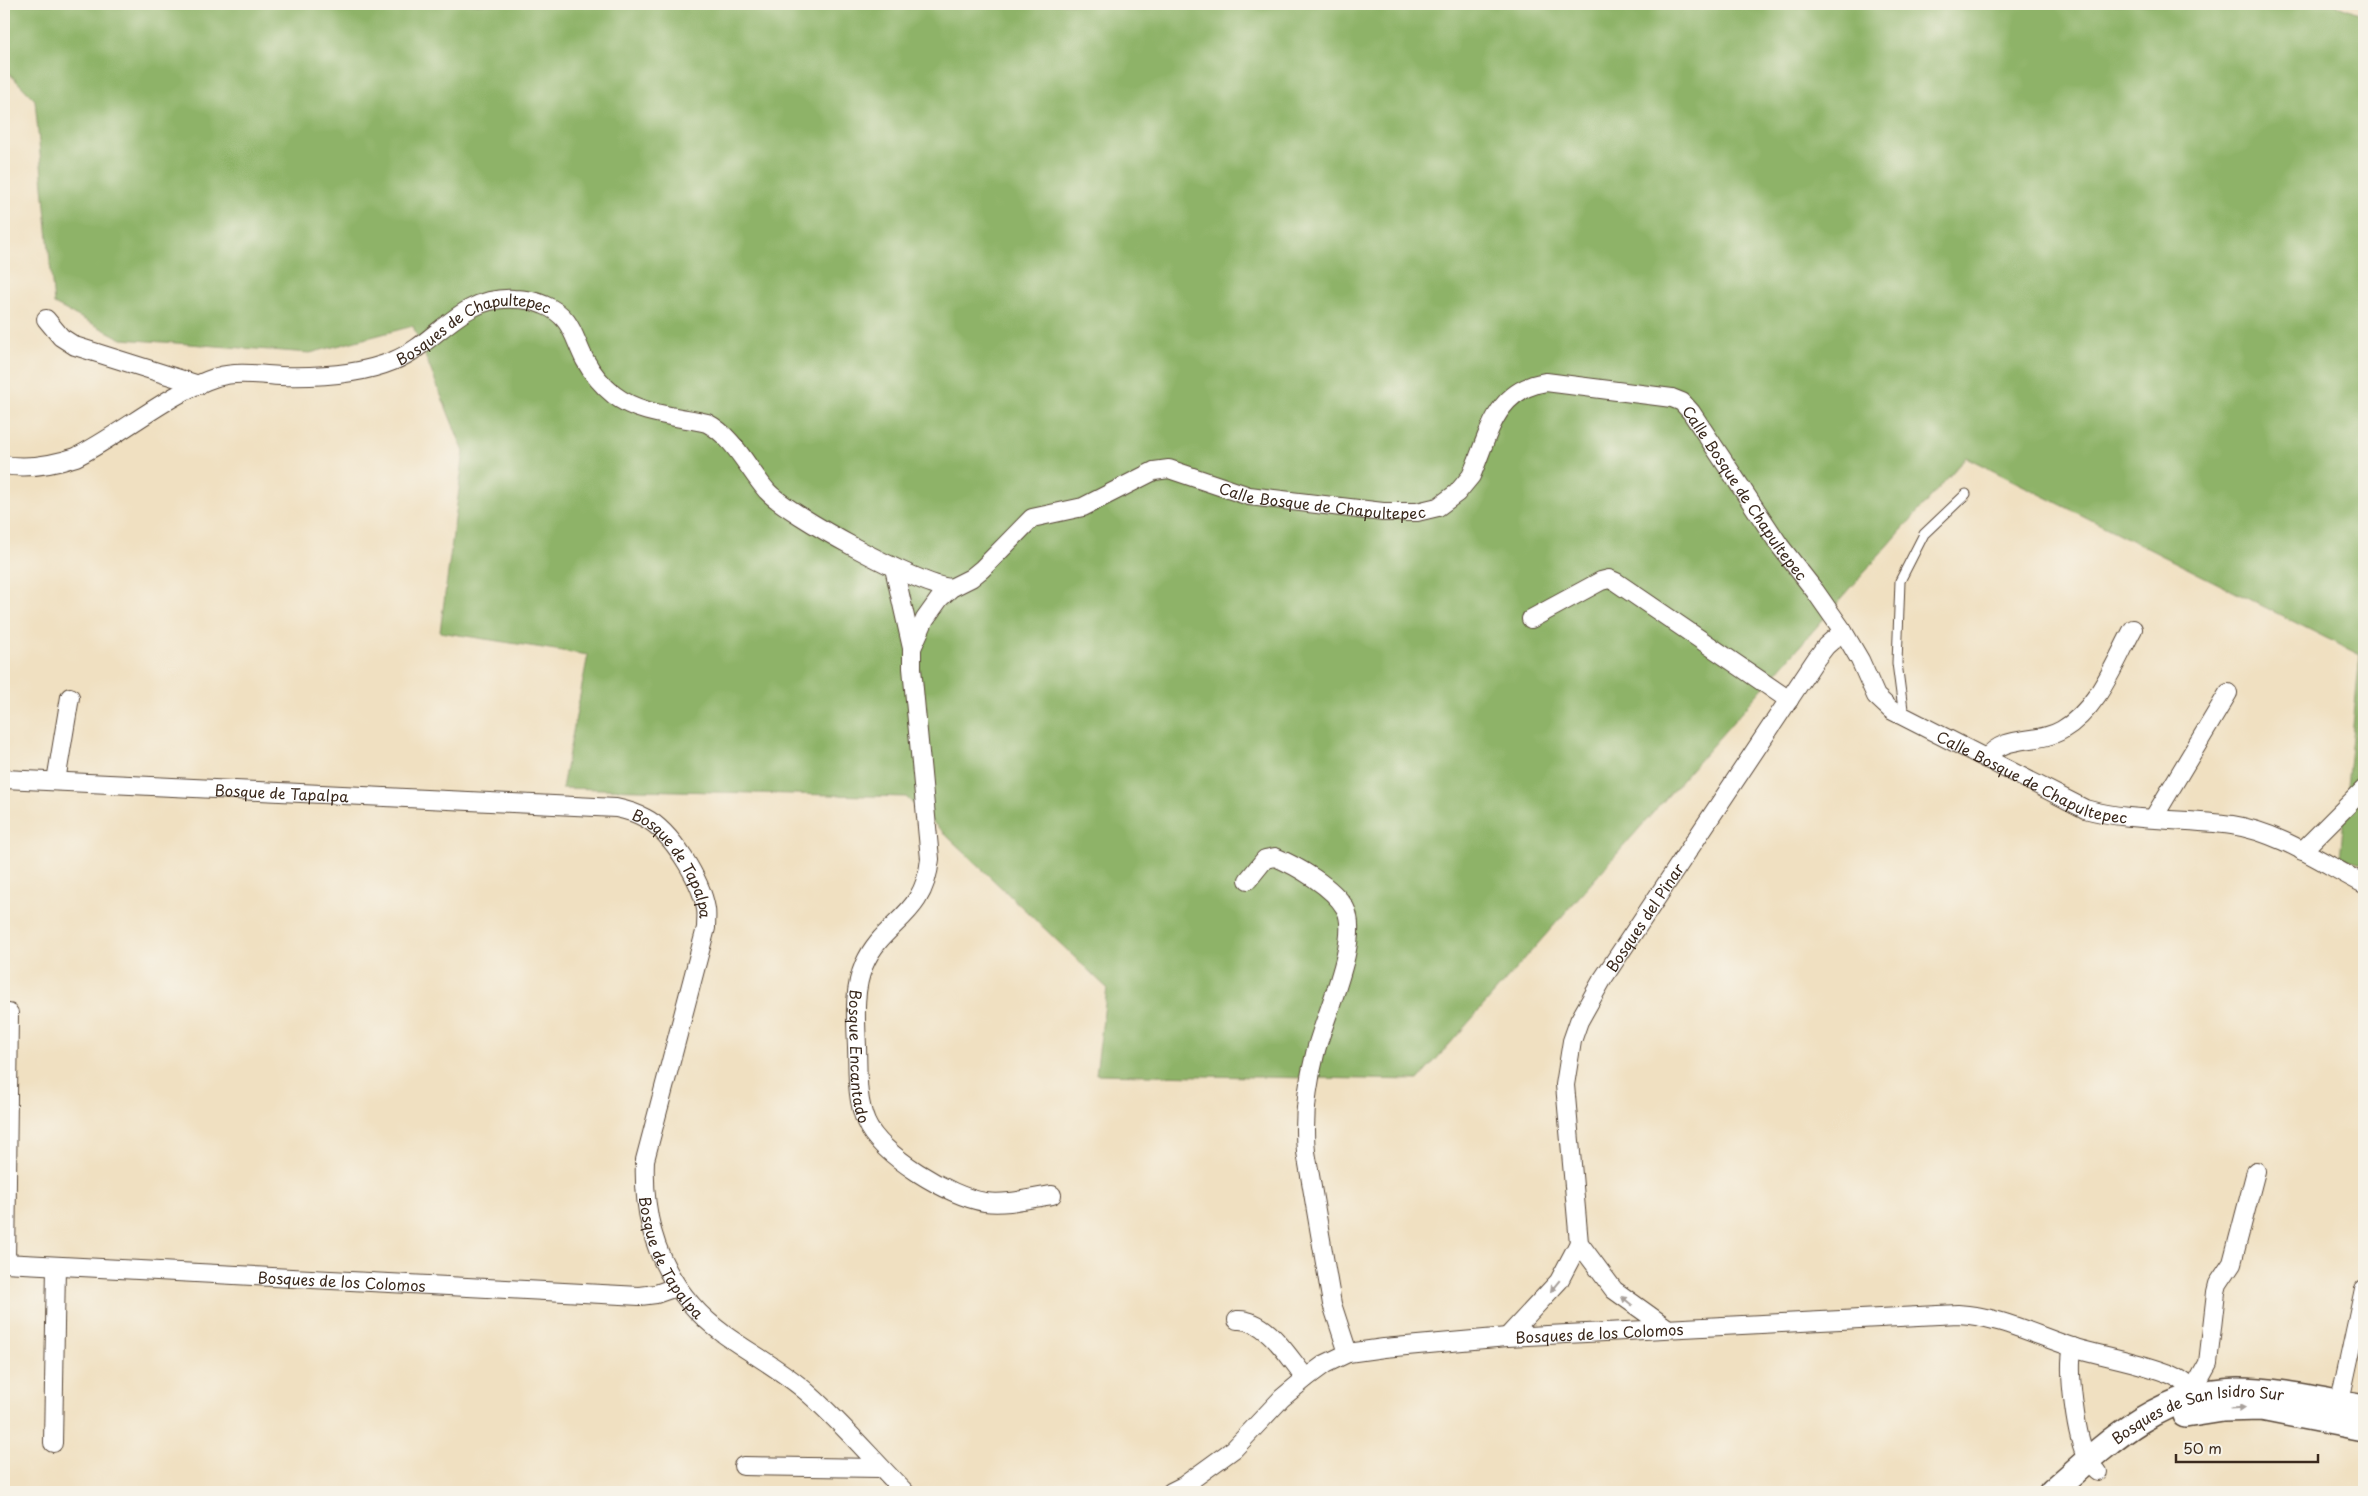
<svg xmlns="http://www.w3.org/2000/svg" width="2368" height="1496" viewBox="0 0 2368 1496" font-family="'Playpen Sans',sans-serif">
  <rect width="100%" height="100%" fill="#f7f3e8"/>
  <filter id="ink" filterUnits="userSpaceOnUse"><feTurbulence type="fractalNoise" baseFrequency=".02" numOctaves="2"/><feDisplacementMap in="SourceGraphic" scale="10" xChannelSelector="R" yChannelSelector="G"/><feConvolveMatrix kernelMatrix="1 2 1 2 8 2 1 2 1" color-interpolation-filters="sRGB"/></filter>
  <filter id="wash" filterUnits="userSpaceOnUse"><feTurbulence type="fractalNoise" baseFrequency=".0096" numOctaves="4" result="noise"/><feDisplacementMap in="SourceGraphic" scale="20" xChannelSelector="R" yChannelSelector="G"/><feGaussianBlur stdDeviation="1.12" result="paint"/><feColorMatrix in="noise" values="0 0 0 0 0 0 0 0 0 0 0 0 0 0 0 0 0 1.4 0 .05"/><feComposite in="paint" operator="in"/></filter>
  <g filter="url(#wash)">
    <rect width="100%" height="100%" fill="#f0e0c1"/>
    <path fill="#8eb368" stroke="#646e43" d="M4,4H2335L2364,15V863L2340,858L2360,655L1966,457L1418,1080L1096,1074L1107,988L906,797L562,788L588,655L440,632L464,452L413,326L310,353L122,339L54,304L35,100L4,68Z"/>
  </g>
  <g filter="url(#ink)">
    <g fill="none" stroke-linecap="round" stroke-linejoin="round">
      <defs>
        <path id="lane" d="M1904,717L1897,663L1900,581L1924,534L1966,494"/>
        <g id="street">
          <path d="M46,319L61,337L75,346L199,385"/>
          <path id="s1" d="M4,465C28,469 52,465 76,457C122,434 170,392 217,377C238,371 260,375 281,376C317,377 359,375 393,361C438,343 459,296 514,299C524,299 535,301 544,305C572,316 573,337 585,360C592,373 603,386 614,395C640,415 677,416 707,423C734,437 748,469 767,491C789,515 919,586 951,588"/>
          <path id="s2" d="M894,568L912,648V668L930,859C924,919 883,920 864,965C853,990 856,1020 857,1047C858,1072 856,1098 866,1122C880,1155 950,1197 985,1202C1007,1205 1031,1198 1052,1195"/>
          <path d="M1531,619L1601,581L1609,579L1616,582L1789,700"/>
          <path id="s3" d="M912,648L925,619L940,598L951,588L971,578L982,569L1032,518L1083,507L1154,471L1169,469L1249,496L1383,512H1417L1438,507L1457,493L1471,476C1489,436 1494,390 1546,382L1672,398L1682,402L1691,412L1780,546L1815,591L1843,631L1860,660L1876,696L1891,710L2085,809C2131,822 2184,818 2232,825C2279,832 2323,863 2364,884"/>
          <path d="M1986,759C2004,733 2037,745 2062,730C2098,709 2114,664 2133,629"/>
          <path id="s4" d="M4,779L616,808C626,810 636,813 645,818C671,831 701,880 706,909C707,915 706,922 706,928L645,1160C642,1232 666,1292 725,1335C753,1355 784,1371 809,1394C843,1424 873,1460 905,1492"/>
          <path d="M56,781L70,697"/>
          <path d="M2154,817L2228,693"/>
          <path d="M2302,851L2364,789"/>
          <path d="M1248,880L1265,859L1275,857C1297,866 1333,887 1345,908C1362,939 1323,1019 1315,1054C1307,1086 1303,1119 1306,1152L1332,1304L1348,1353"/>
          <path id="s5" d="M4,1263L640,1296L656,1294L676,1287"/>
          <path d="M6,1263L9,1013"/>
          <path d="M1237,1320C1267,1318 1288,1357 1306,1378"/>
          <path id="s6" d="M1667,1328L1614,1290L1579,1243L1565,1085L1572,1041L1579,1021L1602,980L1816,659L1826,646L1843,631"/>
          <path d="M1507,1337L1559,1281L1579,1243"/>
          <path d="M2073,1347C2067,1369 2076,1440 2088,1461C2091,1465 2095,1469 2098,1472"/>
          <path d="M2193,1390L2208,1363L2216,1292L2218,1284L2232,1263L2256,1171"/>
          <path d="M2337,1415L2364,1289"/>
          <path d="M53,1443L56,1266"/>
          <path d="M743,1466L880,1468"/>
          <path id="s7" d="M1171,1492L1183,1486L1234,1449L1282,1398L1306,1378L1325,1364L1348,1353L1384,1348L1507,1337L1958,1314C1998,1316 2035,1335 2072,1347C2105,1357 2141,1362 2172,1375C2186,1381 2195,1391 2203,1404"/>
        </g>
        <g id="secondary">
          <path d="M2185,1415L2223,1409L2261,1408L2364,1428"/>
          <path id="s8" d="M2052,1492C2106,1444 2160,1391 2237,1390C2279,1390 2323,1401 2364,1408"/>
        </g>
      </defs>
      <use href="#lane" stroke="#564536" stroke-width="11"/>
      <use href="#street" stroke="#564536" stroke-width="20"/>
      <use href="#secondary" stroke="#564536" stroke-width="28"/>
      <use href="#lane" stroke="#fff" stroke-width="9"/>
      <use href="#street" stroke="#fff" stroke-width="18"/>
      <use href="#secondary" stroke="#fff" stroke-width="25"/>
    </g>
    <defs><path id="oneway-solid" d="M-6-.8H1V-3.2L6.5 0L1 3.2V.8H-6Z" transform="scale(1.25)"/></defs>
    <g fill="#a79f9a">
      <use href="#oneway-solid" transform="translate(1555 1286) rotate(129)"/>
      <use href="#oneway-solid" transform="translate(1627 1301) rotate(-141)"/>
      <use href="#oneway-solid" transform="translate(2238 1408) rotate(-3)"/>
    </g>
  </g>
  <g text-anchor="middle" dominant-baseline="central" stroke-width="4" stroke-linejoin="round" paint-order="stroke">
    <g font-size="15" fill="#3b2a1e" stroke="#f7f3e8">
      <text stroke="none"><textPath href="#s1" startOffset="504">Bosques de Chapultepec</textPath></text>
      <text stroke="none"><textPath href="#s3" startOffset="1024">Calle Bosque de Chapultepec</textPath></text>
      <text stroke="none"><textPath href="#s3" startOffset="485">Calle Bosque de Chapultepec</textPath></text>
      <text stroke="none"><textPath href="#s3" startOffset="1444">Calle Bosque de Chapultepec</textPath></text>
      <text stroke="none"><textPath href="#s4" startOffset="278">Bosque de Tapalpa</textPath></text>
      <text stroke="none"><textPath href="#s4" startOffset="698">Bosque de Tapalpa</textPath></text>
      <text stroke="none"><textPath href="#s6" startOffset="471">Bosques del Pinar</textPath></text>
      <text stroke="none"><textPath href="#s2" startOffset="514">Bosque Encantado</textPath></text>
      <text stroke="none"><textPath href="#s4" startOffset="1118">Bosque de Tapalpa</textPath></text>
      <text stroke="none"><textPath href="#s5" startOffset="338">Bosques de los Colomos</textPath></text>
      <text stroke="none"><textPath href="#s7" startOffset="479">Bosques de los Colomos</textPath></text>
      <text stroke="none"><textPath href="#s8" startOffset="172">Bosques de San Isidro Sur</textPath></text>
    </g>
  </g>
  <rect width="2368" height="1496" fill="none" stroke="#f7f3e8" stroke-width="20"/>
  <path d="M2176 1454v8h142v-8" fill="none" stroke="#3b2a1e" stroke-width="2.5"/>
  <text x="2183" y="1454" font-size="15" fill="#3b2a1e" stroke="#f7f3e8" stroke-width="4" paint-order="stroke">50 m</text>
</svg>
